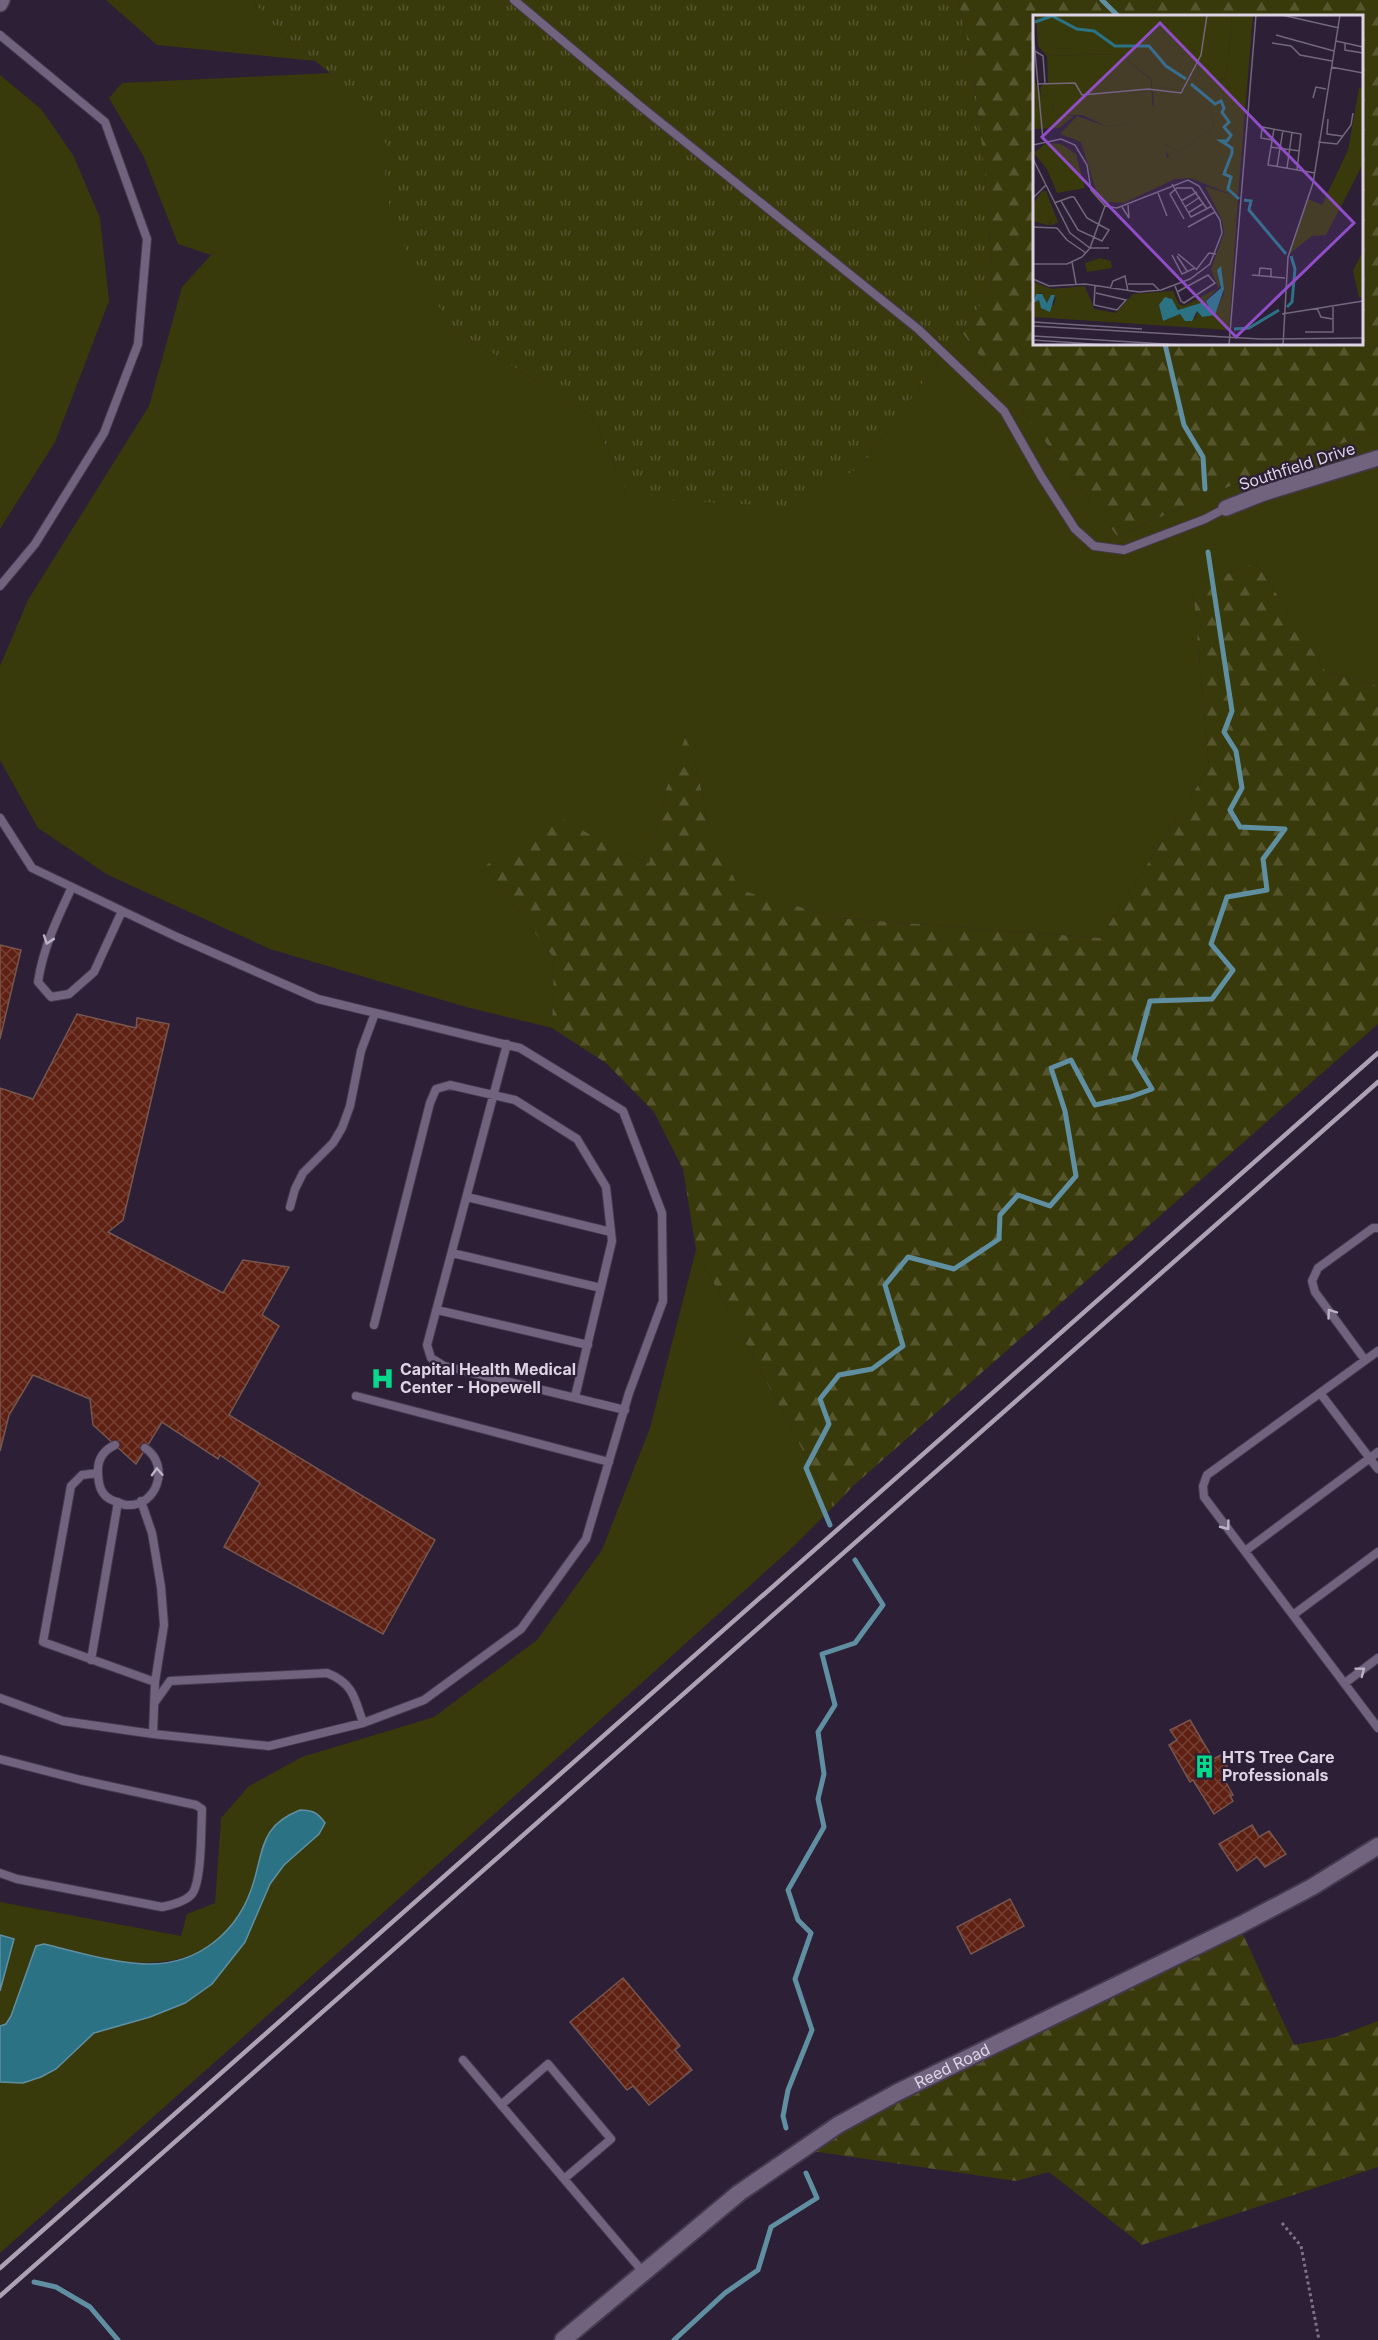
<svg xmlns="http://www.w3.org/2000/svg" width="1378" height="2340" viewBox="0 0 1378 2340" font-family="Inter,sans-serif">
  <defs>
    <pattern id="forest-firs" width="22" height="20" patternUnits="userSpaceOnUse" patternTransform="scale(1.5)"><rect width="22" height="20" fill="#393a0b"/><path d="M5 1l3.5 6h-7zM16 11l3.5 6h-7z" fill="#55562e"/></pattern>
    <pattern id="park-tufts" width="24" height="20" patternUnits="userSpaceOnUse" patternTransform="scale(1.5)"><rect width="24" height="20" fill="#393a0b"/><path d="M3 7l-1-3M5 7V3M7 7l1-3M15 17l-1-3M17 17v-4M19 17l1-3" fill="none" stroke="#55562e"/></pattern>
    <pattern id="building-cross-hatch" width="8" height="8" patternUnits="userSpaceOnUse" patternTransform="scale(1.5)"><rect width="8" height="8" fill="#5e2012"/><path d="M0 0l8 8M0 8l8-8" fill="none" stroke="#754034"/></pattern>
  </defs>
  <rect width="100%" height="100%" fill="#2c1f36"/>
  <path fill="#393a0b" d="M106,0H252L282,34L315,61L157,45Z
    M330,73L368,103L387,144L385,187L451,327L593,417L629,498L862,465L961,331L1117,536L1271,468L1378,431V686L1326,672L1256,562L1193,588L1209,768L1100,938L839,918L739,890L709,828L695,760L666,790L649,863L618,851L485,866L554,958L552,1028L466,1007L270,949L108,875L38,828L0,760V666L28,600L149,406L182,287L211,255L178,244L144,157L109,98L122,83Z
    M0,75L41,109L73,155L100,218L109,301L55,442L0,529Z
    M696,1250L833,1507L794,1546L636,1688L0,2253V2082L23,2083L41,2077L56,2069L94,2033L150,2017L185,2003L212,1984L245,1942L270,1884L284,1865L302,1847L313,1840L325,1823L311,1810C294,1829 274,1847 259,1868C255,1873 255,1879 253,1885C248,1898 242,1915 233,1926C186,1984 97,1958 34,1950L11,2016L6,2024L0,2026V1991L14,1940L0,1935V1902L181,1936L187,1914L215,1903L221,1818L249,1786L302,1757L434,1717L537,1640L602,1550L650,1428Z"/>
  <path fill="url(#forest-firs)" fill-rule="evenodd" d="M958,0H1378V431L1271,468L1117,536L961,331L992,289L988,201L972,61ZM1034,16H1362V344H1034Z
    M1256,562L1326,672L1378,686V1024L853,1486L833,1507L696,1250L683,1169L654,1112L606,1063L552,1028L554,958L485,866L558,816L618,851L649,863L666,790L686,735L695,760L709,828L740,890L839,918L1100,938L1209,768L1193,588Z
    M1240,1928L1294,2045L1336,2037L1378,2021V2167L1142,2245L1049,2172L1016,2181L798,2149Z"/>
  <path fill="url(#park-tufts)" d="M252,0H958L972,61L988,201L992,289L862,465L799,507L629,498L593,417L451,327L396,232L385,187L386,144L368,104L282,34Z"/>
  <path fill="#2b7285" stroke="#608fa2" stroke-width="1.5" d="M300,1810C313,1810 318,1813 325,1823L319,1834L284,1865L270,1884L245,1942L212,1984L185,2003L150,2017L94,2033L56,2069L41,2077L23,2083L0,2082V2026L6,2024L11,2016L36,1946L44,1944C78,1952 112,1963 147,1964C200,1965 240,1930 254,1881C264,1846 262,1825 300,1810Z
    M0,1935L14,1939L0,1991Z"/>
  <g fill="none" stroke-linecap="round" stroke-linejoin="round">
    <path stroke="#608fa2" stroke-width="5" d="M1102,0L1118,16
      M1165,344L1184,425L1203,457L1205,489
      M830,1525L806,1468L829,1424L820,1399L839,1375L872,1369L903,1346L885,1285L908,1257L954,1269L999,1239L1000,1215L1018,1195L1050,1206L1076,1176L1065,1111L1051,1068L1071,1060L1095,1105L1130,1097L1152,1089L1134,1059L1150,1001L1212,999L1233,970L1211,944L1227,897L1267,890L1263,859L1285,829L1240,827L1230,810L1242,788L1236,751L1224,732L1232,711L1208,552
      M786,2128L783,2116L788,2090L812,2030L795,1979L811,1933L798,1920L788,1890L824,1827L818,1799L824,1774L818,1732L835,1705L822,1654L855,1643L883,1605L855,1560
      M34,2282L56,2287L90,2307L118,2340
      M674,2340L725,2293L758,2270L771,2227L817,2198L806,2173"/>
  </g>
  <path fill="url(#building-cross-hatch)" stroke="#77564e" stroke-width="1.5" d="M0,945L21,950L0,1039Z
    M77,1014L136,1028L137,1018L169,1024L123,1220L108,1232L223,1293L243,1260L289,1267L262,1315L279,1326L229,1415L435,1540L383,1634L224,1547L260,1483L220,1455L218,1459L162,1422L136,1464L93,1425L90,1399L33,1375L9,1415L0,1451V1088L33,1099Z
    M1190,1720L1213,1759L1221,1755L1231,1774L1224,1779L1233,1795L1230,1796L1233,1801L1214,1814L1193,1780L1190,1782L1169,1745L1177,1740L1170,1730Z
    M1252,1825L1259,1837L1269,1831L1286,1854L1265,1867L1257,1857L1237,1871L1219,1844Z
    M1010,1899L1024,1926L971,1954L957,1927Z
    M623,1978L680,2046L675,2050L692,2070L649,2105L633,2086L627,2090L570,2022Z"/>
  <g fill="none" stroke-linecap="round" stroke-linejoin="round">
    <defs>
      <path id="service" d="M514,0L639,105L918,329L1004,411L1041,476L1075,529L1094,546L1124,550L1205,519L1226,508
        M0,35L105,122L147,239L138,344L104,433L35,544L0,586
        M0,818L32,868L177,937L318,999L520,1048L623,1111L662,1213L663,1301L629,1393L586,1539L521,1629L424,1700L363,1723L269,1746L153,1734L63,1721L0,1698
        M72,887C57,919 43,948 38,982L51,997L69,994L94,972L122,911
        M507,1044L427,1345L431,1358L444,1366L625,1410
        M467,1197L611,1232
        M290,1207L295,1189L303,1173L333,1143L342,1128L350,1106L361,1051L375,1013
        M452,1253L601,1288
        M437,1310L588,1345
        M374,1325L430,1103L436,1089L450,1085L515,1100L577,1139L606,1187L612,1241L575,1397
        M1378,1351L1207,1475L1203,1486L1204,1497L1378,1728
        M1365,1360L1315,1292L1312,1281L1318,1268L1373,1228H1378
        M1320,1393L1378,1469
        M356,1396L609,1462
        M115,1445C104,1450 98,1459 98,1470C98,1484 100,1496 114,1501C118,1502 123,1505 127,1505C157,1507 171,1465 145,1448
        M98,1473L82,1475L71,1486L43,1642L155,1682
        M141,1501L152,1533L161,1587L164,1625L155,1682L153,1734
        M1245,1551L1378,1452
        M1293,1615L1378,1552
        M91,1660L118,1502
        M1345,1683L1378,1658
        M155,1702L170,1681L327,1673C353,1683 355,1698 363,1723
        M0,1759L81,1780L196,1805L202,1809C201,1827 202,1881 192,1894C185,1902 172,1905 162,1907L17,1879L0,1873
        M463,2060L644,2273
        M501,2105L548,2064L611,2139L564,2179"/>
      <path id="minor" d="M0,4L2,0
        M1226,508L1264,493L1378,458"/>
      <g id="tertiary">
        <path id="s1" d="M563,2340L739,2193L838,2125L898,2092L1242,1924L1312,1887L1378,1846"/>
      </g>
    </defs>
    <use href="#service" stroke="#44394d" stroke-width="10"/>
    <use href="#minor" stroke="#44394d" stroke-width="18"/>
    <use href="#tertiary" stroke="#44394d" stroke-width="20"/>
    <path stroke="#7c7185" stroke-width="3" stroke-dasharray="3 3" stroke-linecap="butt" d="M1282,2223L1301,2246L1319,2340"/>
    <use href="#service" stroke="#71637e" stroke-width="8"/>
    <use href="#minor" stroke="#71637e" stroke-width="15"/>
    <use href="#tertiary" stroke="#71637e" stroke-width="16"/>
    <path stroke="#aca2b4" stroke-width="4.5" d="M0,2268L1378,1053
      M0,2296L1378,1082"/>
  </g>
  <defs><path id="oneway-chevron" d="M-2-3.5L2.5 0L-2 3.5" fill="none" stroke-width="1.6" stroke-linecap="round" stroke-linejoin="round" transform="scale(1.5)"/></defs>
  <g stroke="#bdb2c5">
    <use href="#oneway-chevron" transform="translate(48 940) rotate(109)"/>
    <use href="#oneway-chevron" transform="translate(1331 1313) rotate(-126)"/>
    <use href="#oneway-chevron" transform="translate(157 1472) rotate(-93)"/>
    <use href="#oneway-chevron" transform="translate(1226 1526) rotate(53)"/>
    <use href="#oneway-chevron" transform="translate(1361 1671) rotate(-37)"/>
  </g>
  <defs>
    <symbol id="hospital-bare" viewBox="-9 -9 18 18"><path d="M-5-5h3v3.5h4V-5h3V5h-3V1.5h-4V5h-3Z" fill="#05d98b" stroke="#2c1f36" stroke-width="2.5" paint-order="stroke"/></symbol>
    <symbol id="building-bare" viewBox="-9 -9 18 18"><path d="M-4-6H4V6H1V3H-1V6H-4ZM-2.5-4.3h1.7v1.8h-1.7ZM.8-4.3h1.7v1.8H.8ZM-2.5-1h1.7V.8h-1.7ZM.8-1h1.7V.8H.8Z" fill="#05d98b" stroke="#2c1f36" stroke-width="2.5" paint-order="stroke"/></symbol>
  </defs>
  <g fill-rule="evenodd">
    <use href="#hospital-bare" x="366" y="1362" width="33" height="33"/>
    <use href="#building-bare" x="1188" y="1750" width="33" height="33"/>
  </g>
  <g text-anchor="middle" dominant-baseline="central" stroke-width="4.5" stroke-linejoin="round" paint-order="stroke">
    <g font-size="16" fill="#ddd4e4" stroke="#2c1f36">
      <text transform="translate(1297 466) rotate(-18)">Southfield Drive</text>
      <text stroke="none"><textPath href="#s1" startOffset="478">Reed Road</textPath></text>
    </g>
    <g font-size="16" font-weight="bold" fill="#ddd4e4" stroke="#2c1f36" text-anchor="start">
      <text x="400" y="1369">Capital Health Medical<tspan x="400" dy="18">Center - Hopewell</tspan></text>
      <text x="1222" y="1757">HTS Tree Care<tspan x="1222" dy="18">Professionals</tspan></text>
    </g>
  </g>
  <g transform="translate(1033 15)">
    <rect width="330" height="330" fill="#2c1f36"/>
    <path d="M172,0H199L194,61L178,70L176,88L181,111L146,137L132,129L136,158L142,164L91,188L72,187L65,182L48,127L27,119L44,101L75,112L94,108L121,90L119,71L149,75ZM0,62L8,80L18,81L21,100L41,101L26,113L0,114ZM13,128L28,129L43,139L52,173L24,178L14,154L1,138ZM172,171L205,182L196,315L0,302L2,286L6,285L7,287L21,290L23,281L15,289L8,278L0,281V267L19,274L52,271L61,294L83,298L100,279L140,276L146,289L151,291L185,273L178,254L191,218L189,205ZM185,251L191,278L182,299L168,302L164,296L163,303L147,299L130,306L126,290L136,282L146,295L171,287L177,296L173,285L188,270ZM9,176H13L25,207L19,210H15L18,207L1,188Z" fill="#393a0b" fill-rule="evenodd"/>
    <path d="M3,0H172L167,37L149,75L119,71L118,64L87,39L14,41L5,31ZM199,0H220L205,182L157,163L142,164L136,158L122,156L125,146L136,142L129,128L146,137L181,111L176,88L160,73L163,66L178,70L194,61ZM326,73L330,74V149L293,220L279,221L255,240L275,184L289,190L315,135ZM1,188L11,190L16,197L19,203L15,210L0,206ZM330,236V282L326,283L320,256ZM67,243L78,246L79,253L54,257L52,248Z" fill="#393a0b"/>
    <path d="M87,39L118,65L120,99L104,112L94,108L75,112L49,100H21L18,81L8,80L7,72L15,67L14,41Z" fill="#393a0b"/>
    <path d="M188,251L191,274L182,300L169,302L164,296L159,306H152L147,299L130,306L126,290L132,282L139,284L145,295L171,287L177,295L173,286L188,273L184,255ZM3,279H9L14,288L18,280H22L17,297L8,293L6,285L0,288Z" fill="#2b7285"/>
    <path fill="none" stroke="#2b7285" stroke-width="3" d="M2,7L19,1L44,14L61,16L82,31H116L133,51L153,64M158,69L182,89L188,86L191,93L189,97L196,107L191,112L198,120L194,126H188L199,133V138L191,159L198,162L195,174L206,184M211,185L218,186L216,195L253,239M254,292L259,287L262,254L258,241M201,314L216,313L246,295"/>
    <path fill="none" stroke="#73677c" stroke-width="1.5" d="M249,0L306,13M0,15L10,125M243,20L301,36M303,26L330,32M239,28L258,31L267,40L299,46M312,28V35L330,38M2,36L10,41L12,68M298,52L330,58M4,69L42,68L49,80L115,74L148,78L168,40L174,0M280,83L283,72L293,74M295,104L294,119L309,121M241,114L235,150L282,158M239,125L228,123L229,112L268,119L264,155M285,127L304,129L318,110L320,98M0,130L28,124L42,130L54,150L58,175L72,191L84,193L155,165L166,171L187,205L189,218L177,249L157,264L128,275L106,277L52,269L16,271L0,264M237,132L267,136M0,144L37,218L57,233H76M244,152L250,115M254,153L259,117M139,169L158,202L179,191M125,178L134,201M0,183L13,170M148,186L164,177M21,188L38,182H41L54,203L76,215L69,226L45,215L28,186M89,192L96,203L95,190M152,192L167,182M155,198L171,188M151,204L137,179L144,173H159L174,194M0,212L24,213M155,212L182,197M24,213L34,225L53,238M145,239L163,254M139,240L149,259L162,253M144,241L154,256M39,247L43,269M0,249H34L49,242L57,233L72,191M163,255L176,238L183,239M219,260L252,263M226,261L227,253L238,254V262M95,269H120L126,275M62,271L61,290L84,295L93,285L63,278M142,271L148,286L151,288L182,268L175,260L144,277M77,274L80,266L92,261L95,276M284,293L288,302L300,304V290M249,299L330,286M0,307L109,314M0,311L227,324L330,323M272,317H300V304M0,321L149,330M0,325L75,330M196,330L223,0M250,330L255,242L280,168L307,0"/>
    <path fill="#8f4ec6" fill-opacity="0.15" stroke="#8f4ec6" stroke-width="3" d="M127,8L321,208L203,322L9,122Z"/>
    <rect width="330" height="330" fill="none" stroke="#ddd4e4" stroke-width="3"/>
  </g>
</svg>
